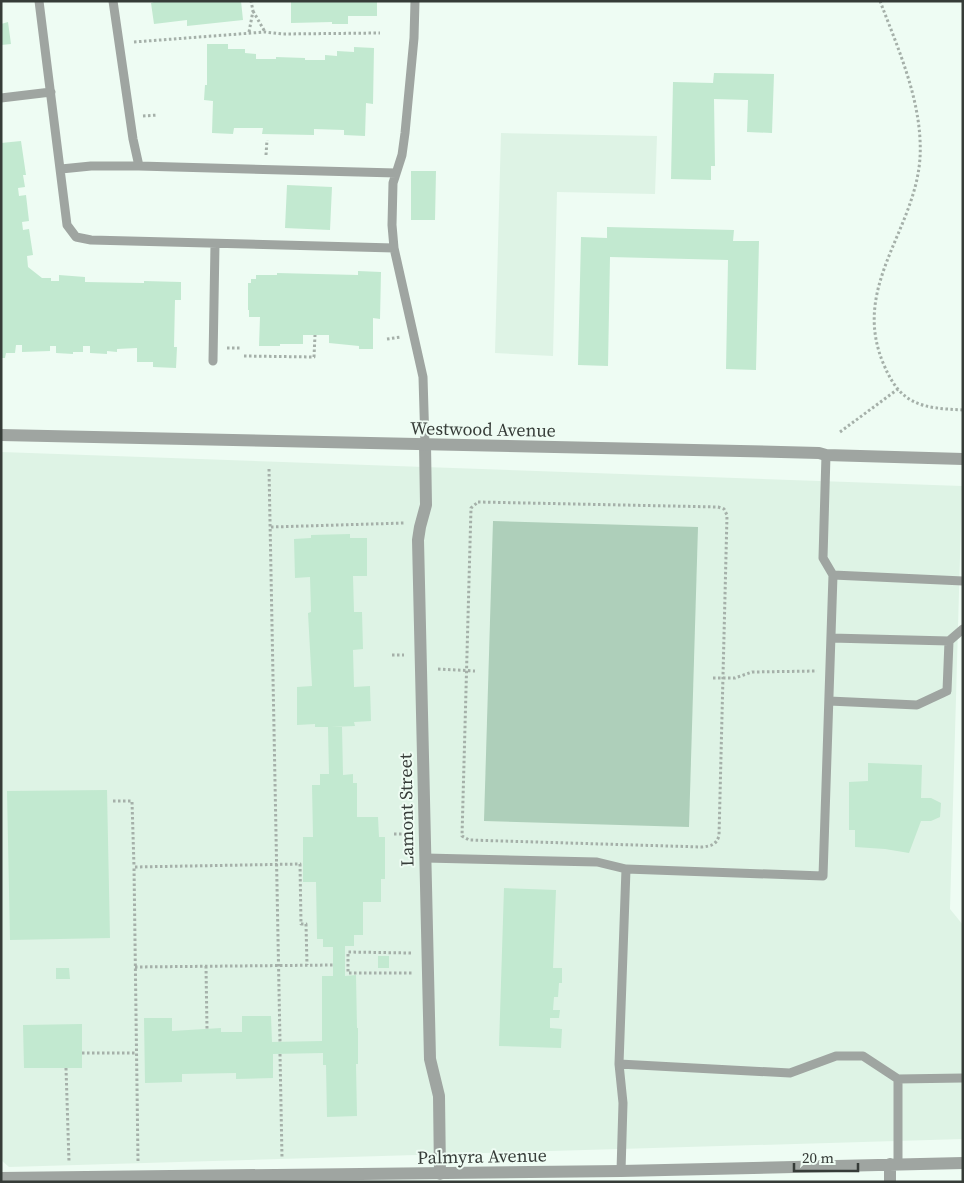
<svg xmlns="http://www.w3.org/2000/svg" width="964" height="1183" viewBox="0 0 964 1183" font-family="'Source Serif 4',serif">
  <rect width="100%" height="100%" fill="#eefcf3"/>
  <path fill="#def3e5" d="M501,133L657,136L655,194L557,192L553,356L495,353Z
    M1,452L962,486L950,909L963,925V1139L9,1167L1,1160Z"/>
  <path fill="#aecfba" d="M493,521L698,527L689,827L484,821Z"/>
  <path fill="#c2e9d0" d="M157,1H241L243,20L187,26V20L154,24L151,3Z
    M377,1V16H348V24H332V22L291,23V2Z
    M8,22L11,44L1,45V24Z
    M207,44H228V49H245V53L256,54V59H276V57L305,58V60H325V55L337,56V51L354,52V47L374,48L373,104L366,103L365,136L344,135V130L314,129V135L262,134L263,128H234L233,134L212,133L213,101L204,100L205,85H207Z
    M714,73L774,74L772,133L747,132L748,100L714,99L715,166H711V180L671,179L673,82L713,83Z
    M21,141L26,175H23L25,187L18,188L19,196L26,195L29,221L22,222L23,230L29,229L33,255L27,256L28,267L42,278H51V281H59V275L85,277V282L144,283V281L181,282V300H175L174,347H177L176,368L153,367V362H137V348L117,349V352L107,351V354L90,353V346H83V352H73V354L56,353V346H50V351L22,352V345H16L15,353H6L5,358H1V143Z
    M411,171H436L435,220H411Z
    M287,185L332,187L330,230L285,228Z
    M607,227L734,230L733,241H759L756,370L726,369L728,260L610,257L608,366L578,365L581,237L607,238Z
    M358,271L381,272L380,319L373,318V349H359V346L329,343V335H303V344H280V346H259L260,317H249V310H248V283H251V279H256V275H277V273L358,275Z
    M350,534V538H367V576H353L354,612H362L363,649L353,650L354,687L370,686L371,721L354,722L355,726L331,727H342L343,775L353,774V783H357V817H378L379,837H385V879H381V902H363V935H354V946H345V976L356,975L357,1028H358V1064H356L357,1116L327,1117L326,1065H323V1053L273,1054V1078L236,1079V1073L182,1074V1082L145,1083L144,1018H172V1031L221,1028V1032H242V1016H271L272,1042L322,1041V976H333V947H323V939H317L316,882H303V837H313L312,785H320V774H329L328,727H315V724L297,725V687L312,686L308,613L311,612L310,577L295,578L294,539L311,538V535Z
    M868,763L922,765L921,798H931L941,803L940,817L931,821H921L909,853L885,849L855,847V830H849V782L868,781Z
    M107,790L110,938L10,940L7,791Z
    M504,888L556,890L553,968H562V983H559L558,997H554L553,1010H560L559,1018H550V1028L562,1029L561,1048L499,1046Z
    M378,956H389V968H378Z
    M56,968H69L70,979H56Z
    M82,1024V1068H24L23,1025Z"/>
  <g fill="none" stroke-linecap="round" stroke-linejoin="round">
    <path stroke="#a5b0a9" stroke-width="3" stroke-dasharray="2.5 2.5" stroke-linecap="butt" d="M880,1C899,51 923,104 920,158C915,232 850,287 884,365C901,406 923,408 963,410
      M253,11L265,32
      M249,32L253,11L251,1
      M134,42L265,32L283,34L380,33
      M143,116L158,115
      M266,155L267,140
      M387,339L401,337
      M227,348H241
      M244,356L314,357L315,335
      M840,432L898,389
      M269,469L280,1042
      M478,502L718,507L724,509L727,515L719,836C716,845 711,846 702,847L469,840L462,836L471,508Z
      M271,527L405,523
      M392,655H404
      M438,669L475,671
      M713,678H735L752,672L817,671
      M113,801H132L134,867
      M394,834H408
      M411,953L348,952V973H412
      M206,966L207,1029
      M135,967L333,965
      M82,1053H136
      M280,1054L282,1158
      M66,1068L69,1162
      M138,1161L134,867L300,864L301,924H306L307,965"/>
    <path stroke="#9fa5a1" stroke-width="9" d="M39,1L67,225L76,237L91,240L394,248
      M113,1L133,139L139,166
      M415,1L414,38L405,133L402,155L393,183L392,225L394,248L423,377L425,445
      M1,98L51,92
      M61,169L91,166H139L396,173
      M213,361L215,244
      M826,455L823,558L833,575L963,581
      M949,641L963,629
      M829,701L917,705L947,691L949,641L831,638
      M425,858L597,862L626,869
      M619,1064L790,1073L836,1056H863L898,1079L963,1078
      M898,1164V1079
      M621,1171L623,1103L619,1064L626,869L823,876L833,575"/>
    <path stroke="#9fa5a1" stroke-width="12" d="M425,445L426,505L420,527L418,540L430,1059L439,1096L440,1174
      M890,1164V1182
      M1,1178L621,1171L963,1163"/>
    <path stroke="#9fa5a1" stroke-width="12" d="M1,435L740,451L819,453L826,455L963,459"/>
  </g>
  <g text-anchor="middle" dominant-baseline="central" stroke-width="4" stroke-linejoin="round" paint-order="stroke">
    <g font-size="18" fill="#363c38" stroke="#eefcf3">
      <text transform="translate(483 429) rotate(1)">Westwood Avenue</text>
      <text transform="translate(406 810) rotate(-91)">Lamont Street</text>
      <text transform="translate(482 1156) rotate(-1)">Palmyra Avenue</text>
    </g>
  </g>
  <rect width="964" height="1183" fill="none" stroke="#363c38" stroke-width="5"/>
  <path d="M794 1163v8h64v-8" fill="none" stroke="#363c38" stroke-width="2.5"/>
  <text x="802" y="1163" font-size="15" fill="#363c38" stroke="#eefcf3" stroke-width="4" paint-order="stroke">20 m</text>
</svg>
